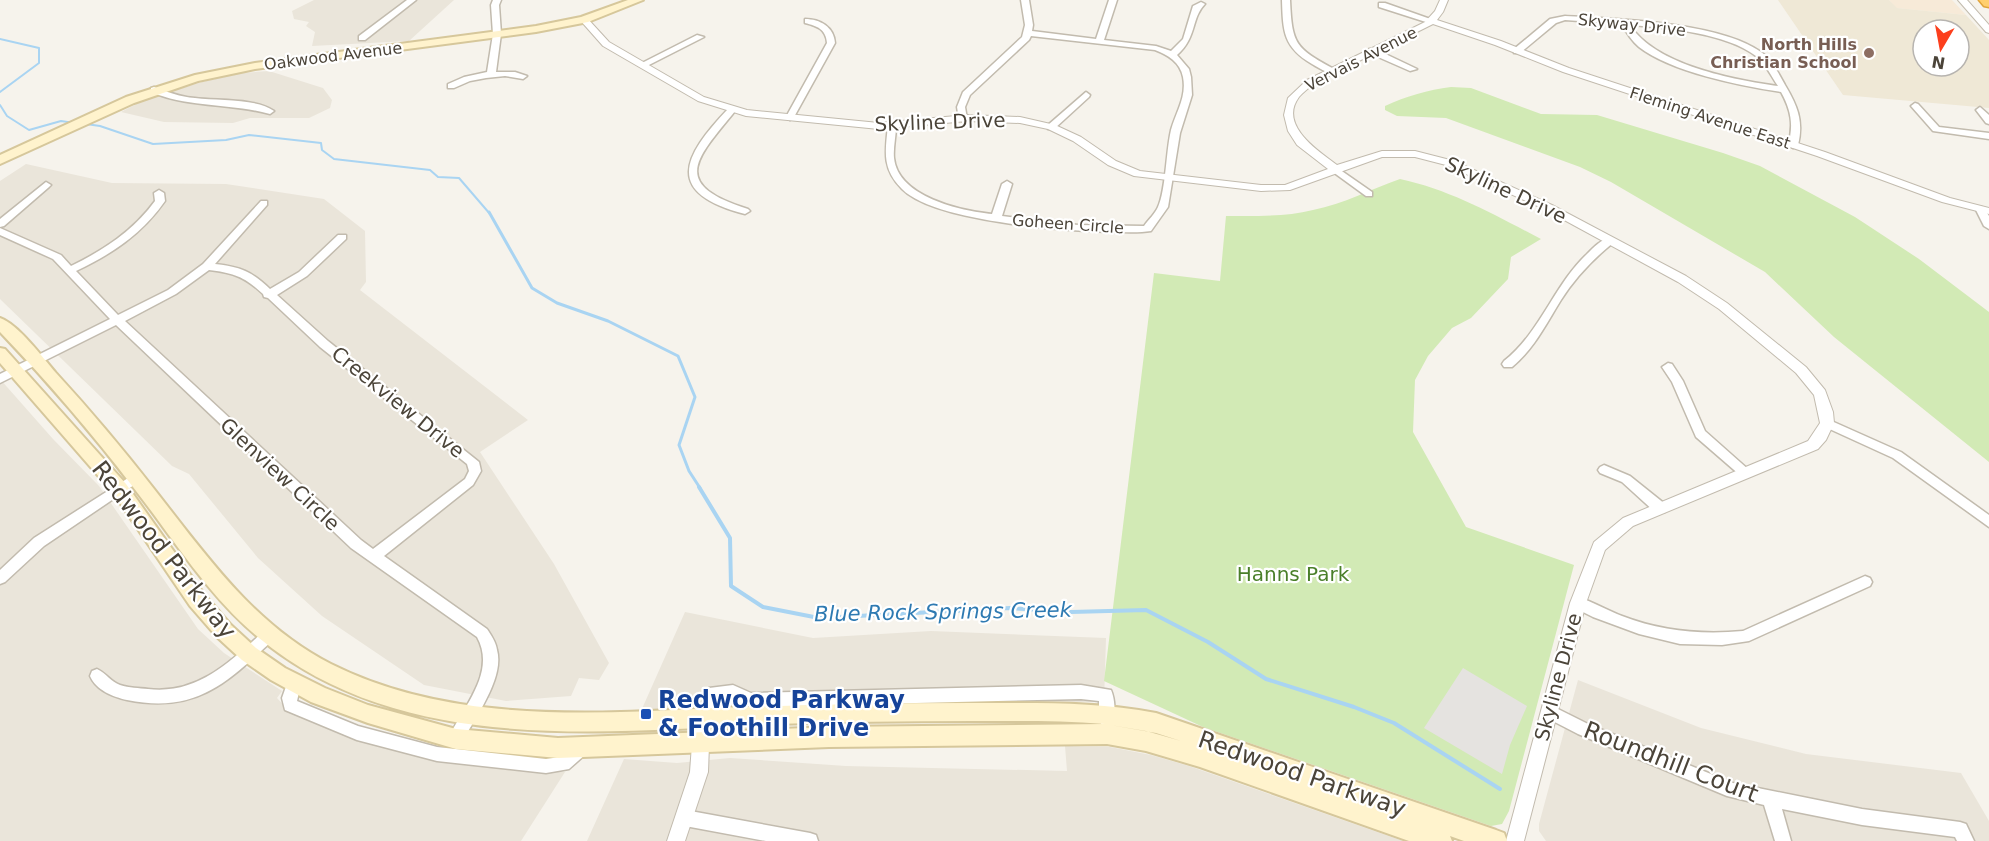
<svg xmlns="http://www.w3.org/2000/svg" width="1989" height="841" viewBox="0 0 1989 841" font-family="'DejaVu Sans',sans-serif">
  <rect width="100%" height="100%" fill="#f6f3ec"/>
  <path fill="#eae5da" d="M314,0H454L409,41L312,46L315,32L306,26L309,22L294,19L292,11Z
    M269,71L323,88L332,100L330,108L309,118H250L233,123L164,122L121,112L144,100L202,82L242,73Z
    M26,164L112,183L226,184L324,199L365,231L366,282L360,290L528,420L480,452L554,564L609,663L599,680L579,678L571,696L506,701L424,685L322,616L258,558L189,474L172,466L0,299V181Z
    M0,379L53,439L99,486L198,629L224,653L282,691L277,698L287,709L342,734L413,755L474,766L565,772L521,841H0Z
    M685,612L813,638L931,631L1106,638L1104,702H1032L641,711Z
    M1578,680L1701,728L1806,754L1961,773L1989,821V841H1546L1539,831V824Z
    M1065,746L1110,747L1151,755L1189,766L1403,841H587L624,759L677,763L730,758L846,766L1067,771Z"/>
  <path fill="#f7ead8" d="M1889,0H1952L1966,15L1896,8Z"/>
  <path fill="#efe8d6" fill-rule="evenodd" d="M1778,0H1889L1897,8L1966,15L1989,40V108L1843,95ZM1923,30H1959V66H1923Z"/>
  <path fill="#d2eab5" d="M1451,87L1471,88L1541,114L1597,115L1723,153L1760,166L1855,217L1919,259L1989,312V462L1834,337L1765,272L1611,182L1580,167L1446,118L1397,116L1385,110V106C1406,96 1428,90 1451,87Z
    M1400,179C1451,190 1495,215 1541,239L1511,257L1508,279L1471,318L1452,328L1428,356L1415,380L1413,432L1466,527L1574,565L1509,811L1502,824L1491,826L1203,727L1104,681L1154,273L1220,281L1226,216C1255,216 1285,217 1313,210C1344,204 1371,189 1400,179Z"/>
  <path fill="#e5e3e0" d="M1463,668L1527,706L1510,745L1502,774L1424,728Z"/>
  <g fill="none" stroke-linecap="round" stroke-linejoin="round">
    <path stroke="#a9d4f2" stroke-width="2" d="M0,39L39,48V63L0,92
      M0,105L7,116L29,130L61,121L74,123
      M86,124L100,126L153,144L226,140L249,135L321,143L322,150L334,159L430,170L438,177L459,178L490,214"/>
    <path stroke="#a9d4f2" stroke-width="3" d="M489,212L532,288L557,303L608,321L678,356L695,397L679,445L689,471L700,488"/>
    <path stroke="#a9d4f2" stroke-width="4" d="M699,487L730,538L731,586L763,607L819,618L1010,608L1071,612L1146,610L1208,642L1266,679L1354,707L1394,723L1500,789"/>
    <defs>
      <path id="minor" d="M407,0H416L365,40H359V36Z
        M493,0H501L499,5L501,34L496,72H515L527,76L523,79L505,76L486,78L470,81L454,88H448V84L464,77L487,72L493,34L491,5Z
        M1021,0H1029L1033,25L1032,31L1096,39L1109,0H1117L1104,40L1156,46L1171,51L1183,39L1193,6L1201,2L1205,4C1191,18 1197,38 1177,55L1189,69L1191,77L1192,95L1180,133L1168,207L1151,231C1139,233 1126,232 1114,232C1067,231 934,222 902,189C882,169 885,152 888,126L892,123L896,126C896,136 893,148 894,158C898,197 961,211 992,214L1002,184L1007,181L1012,184L1002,216L1078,225L1144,226C1148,220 1155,214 1158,207C1166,190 1166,151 1171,130C1176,112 1187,97 1183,77C1180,62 1168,55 1155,50L1031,36L1029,40L970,95L965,107L967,119L963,122L959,119L957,107L963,92L1022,37L1025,25Z
        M1282,0H1290C1292,44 1295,48 1334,69V73C1326,73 1319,68 1312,64C1283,47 1283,31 1282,0Z
        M1379,3H1385L1436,21L1429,23L1379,7Z
        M1565,16C1617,19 1719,22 1761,52C1772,60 1779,74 1785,85C1797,105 1804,121 1798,145L1793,148L1788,145C1794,125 1791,110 1781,92C1741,86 1671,72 1639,47C1632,41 1626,32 1622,24L1565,20L1556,23L1520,53H1514V49L1550,19ZM1630,25C1667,28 1726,33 1756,56C1766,64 1771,76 1778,86C1734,80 1655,65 1630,25Z
        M805,19C820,19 834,27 835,43L794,117L790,120L786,117L827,43C826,29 817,26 805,23Z
        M697,35L704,37L645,67L638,65Z
        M1369,49H1375L1417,69L1410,71L1369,53Z
        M154,87C168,92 180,97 195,98C218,101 256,98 274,111L270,114C230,103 189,108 151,92V88Z
        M1086,92L1090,95L1089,97L1054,129H1048V125Z
        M1915,103L1918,104L1939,127L1989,133V139L1933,131L1911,106Z
        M732,107L736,110C697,158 668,184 748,209L750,211L745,214C664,193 682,157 729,108Z
        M1980,107L1989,115V124L1986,123L1976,110Z
        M1336,167L1372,192V196H1366L1333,172V168Z
        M46,182L51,185L49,187L4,226L0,227V219Z
        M159,190L164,193L165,201C142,234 112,254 76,271L118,315L168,290L203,264L261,201H267V205L215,264C241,267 251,271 270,289L299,272L338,235H346V239L307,276L277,295L328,341L479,462L481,471L473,485L384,556L487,629C491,635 496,642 497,650C505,678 474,719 461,744L456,746L451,744L448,739C462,708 497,673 477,637L351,548L116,325L0,383V374L110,319L53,259L0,235V228L61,255L71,266C104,250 133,231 155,201L154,193ZM209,270C234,273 245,277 263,294L264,297L268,298L320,347L467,464L469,471L465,479L373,549L361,540L125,321L176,294Z
        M1981,207L1984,208L1989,216V229L1984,226L1976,210Z
        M1610,237L1615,240L1614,242C1593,259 1575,278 1561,300C1546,324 1534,349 1512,367H1504L1502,364L1504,361C1540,333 1554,285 1587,254C1594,247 1601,240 1610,237Z
        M1668,363L1672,364L1683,381L1705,431L1749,470L1751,473L1749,476H1741L1696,437L1672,382L1662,367Z
        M1827,419L1901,452L1989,515V527L1893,458L1823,426L1821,423Z
        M1604,465L1630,476L1665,504L1666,508L1665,512H1655L1622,482L1600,473L1598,470L1600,467Z
        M136,473L140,475L142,478L140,481L44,546L5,582L0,584V570L34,538Z
        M1865,576L1870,578L1872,582L1870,586L1749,641L1722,645L1680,644L1639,634L1593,617L1573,607L1571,603L1573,599L1578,597C1593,602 1607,610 1622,616C1661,631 1701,635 1743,631Z
        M269,629L274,631L276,635L274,639C227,683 196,714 127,700C113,697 96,690 90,676L92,671L97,669C106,673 111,682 120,685C129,688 139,688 148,689C197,695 230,662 264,631Z
        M294,676L299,678L301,683L297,701L358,726L437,747L546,759L560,757L582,741L587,743L590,748L587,753L569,769L546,773L437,761L357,740L285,710L282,698L289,678Z
        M733,685L751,693L1081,685L1111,690C1115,699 1116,716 1112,725L1107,727L1102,725L1099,720V701L1081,699L750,707L732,699H718L707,723L702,725L697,723L694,718L709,688Z
        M1550,705L1588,724L1733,783L1862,809L1960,822L1966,824L1974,841H1957L1955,837L1862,825L1782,809L1791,841H1775L1764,805L1727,796L1578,734L1545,717L1542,712L1545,707Z
        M685,810L810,833L816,835L818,841H766L685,826L679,824L677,818L679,812Z"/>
      <path id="tertiary" d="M1440,0H1448L1443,12L1437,20L1501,41L1569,68L1825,152L1950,198L1989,208V214L1942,202L1817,156L1563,72L1495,45L1433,24L1313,84C1309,88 1303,92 1299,97C1278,125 1318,151 1337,165L1382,151H1415L1454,161L1552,205L1686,276L1727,303L1806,367L1825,390L1833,412L1834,423L1826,440L1818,449L1633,526L1605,550L1586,603L1524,841H1506L1570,603L1594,542L1623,518L1808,441L1820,423L1814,395L1796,373L1719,309L1678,282L1544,209L1446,165L1415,157H1382L1290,190L1261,191L1134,176L1108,165L1073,141L1048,129L1020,123L967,121L879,129L746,116L698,101L603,46L580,20L587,18L609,42L704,97L747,110L879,123L967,115L1020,117L1055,125L1081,137L1116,161L1140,171L1261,185H1285L1328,169L1297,145L1288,131L1284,115L1288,98L1307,80L1425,22L1435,11Z
        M1958,0H1967L1989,25V33L1986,32Z
        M702,710L708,712L710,718L708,772L685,841H667L690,772L694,718L696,712Z"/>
      <path id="secondary" d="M628,0H643L588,22L536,32L255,69L198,81L134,103L0,164V155L126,97L195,75L255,63L536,26L581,17Z
        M0,318C18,324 43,358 56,373C90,410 123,449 154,489C206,555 254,625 331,664C442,720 574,715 694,709C787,705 879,703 972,703C1034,703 1095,701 1156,713L1496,830L1504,833L1507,841H1464L1450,836L1452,841H1409L1200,767L1146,751L1107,744L829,747L558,758L456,749L368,723L311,702L271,680L242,660L217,637L190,606L114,494L0,363V348L5,349L126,484L204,594L231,625L256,648L285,668L325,688L368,705L456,729L558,738L829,727L1105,724C1060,720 1016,721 971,721C905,721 839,722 774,724C603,732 401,756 259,638C208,596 173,538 133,487C92,433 47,381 0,332ZM1110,725L1156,733L1181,741L1146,731Z"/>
      <path id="motorway" d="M1979,0H1989V7L1984,6Z"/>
    </defs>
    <use href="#minor" stroke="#c2bbae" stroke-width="3"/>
    <use href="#tertiary" stroke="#c2bbae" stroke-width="2"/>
    <use href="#secondary" stroke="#d6c79b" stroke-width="4"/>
    <use href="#motorway" stroke="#e0a43c" stroke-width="3"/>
    <use href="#minor" fill="#fff" fill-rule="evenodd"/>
    <use href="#tertiary" fill="#fff" fill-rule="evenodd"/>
    <use href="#secondary" fill="#fff3cd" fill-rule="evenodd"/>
    <use href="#motorway" fill="#ffcf6e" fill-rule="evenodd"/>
  </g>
  <circle fill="#8d6e63" stroke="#fff" stroke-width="2" cx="1869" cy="53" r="6"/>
  <rect fill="#1a4fb4" stroke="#fff" stroke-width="2" x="640" y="708" width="12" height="12" rx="3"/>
  <g text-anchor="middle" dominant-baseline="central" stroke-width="4.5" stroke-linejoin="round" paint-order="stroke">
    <g font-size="16" fill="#4b4439" stroke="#fff">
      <text transform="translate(1632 25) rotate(6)">Skyway Drive</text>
      <text transform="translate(333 56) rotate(-7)">Oakwood Avenue</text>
      <text transform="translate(1361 59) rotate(-27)">Vervais Avenue</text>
      <text transform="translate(1710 118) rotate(18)">Fleming Avenue East</text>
      <text transform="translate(1068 224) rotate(4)">Goheen Circle</text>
    </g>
    <g font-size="16" font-weight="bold" fill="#785e54" stroke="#fff" text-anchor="end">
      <text x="1857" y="44">North Hills<tspan x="1857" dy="18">Christian School</tspan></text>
    </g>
    <g font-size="20" fill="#4b4439" stroke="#fff">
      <text transform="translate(940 122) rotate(-2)">Skyline Drive</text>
      <text transform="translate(1506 190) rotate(25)">Skyline Drive</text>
      <text transform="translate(398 402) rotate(39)">Creekview Drive</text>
      <text transform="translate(280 474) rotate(43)">Glenview Circle</text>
      <text transform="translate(1558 677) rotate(-75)">Skyline Drive</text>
    </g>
    <g font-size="20" fill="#4a7f2a" stroke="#fff">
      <text x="1293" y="574">Hanns Park</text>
    </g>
    <g font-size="21" font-style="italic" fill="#2e7ab2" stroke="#fff">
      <text transform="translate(943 612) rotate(-1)">Blue Rock Springs Creek</text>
    </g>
    <g font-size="24" fill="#4b4439" stroke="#fff">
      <text transform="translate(164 550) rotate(52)">Redwood Parkway</text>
      <text transform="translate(1671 762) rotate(21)">Roundhill Court</text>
      <text transform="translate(1302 774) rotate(19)">Redwood Parkway</text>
    </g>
    <g font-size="24" font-weight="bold" fill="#164399" stroke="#fff" text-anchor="start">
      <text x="658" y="700">Redwood Parkway<tspan x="658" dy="28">&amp; Foothill Drive</tspan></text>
    </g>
  </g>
  <g transform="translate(1941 48) rotate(190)"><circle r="28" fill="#ffffff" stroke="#b7b4b0" stroke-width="1.5"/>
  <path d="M0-4.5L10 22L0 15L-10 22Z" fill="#fc3f1d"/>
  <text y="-9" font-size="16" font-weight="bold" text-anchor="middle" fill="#4b4439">N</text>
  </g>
</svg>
